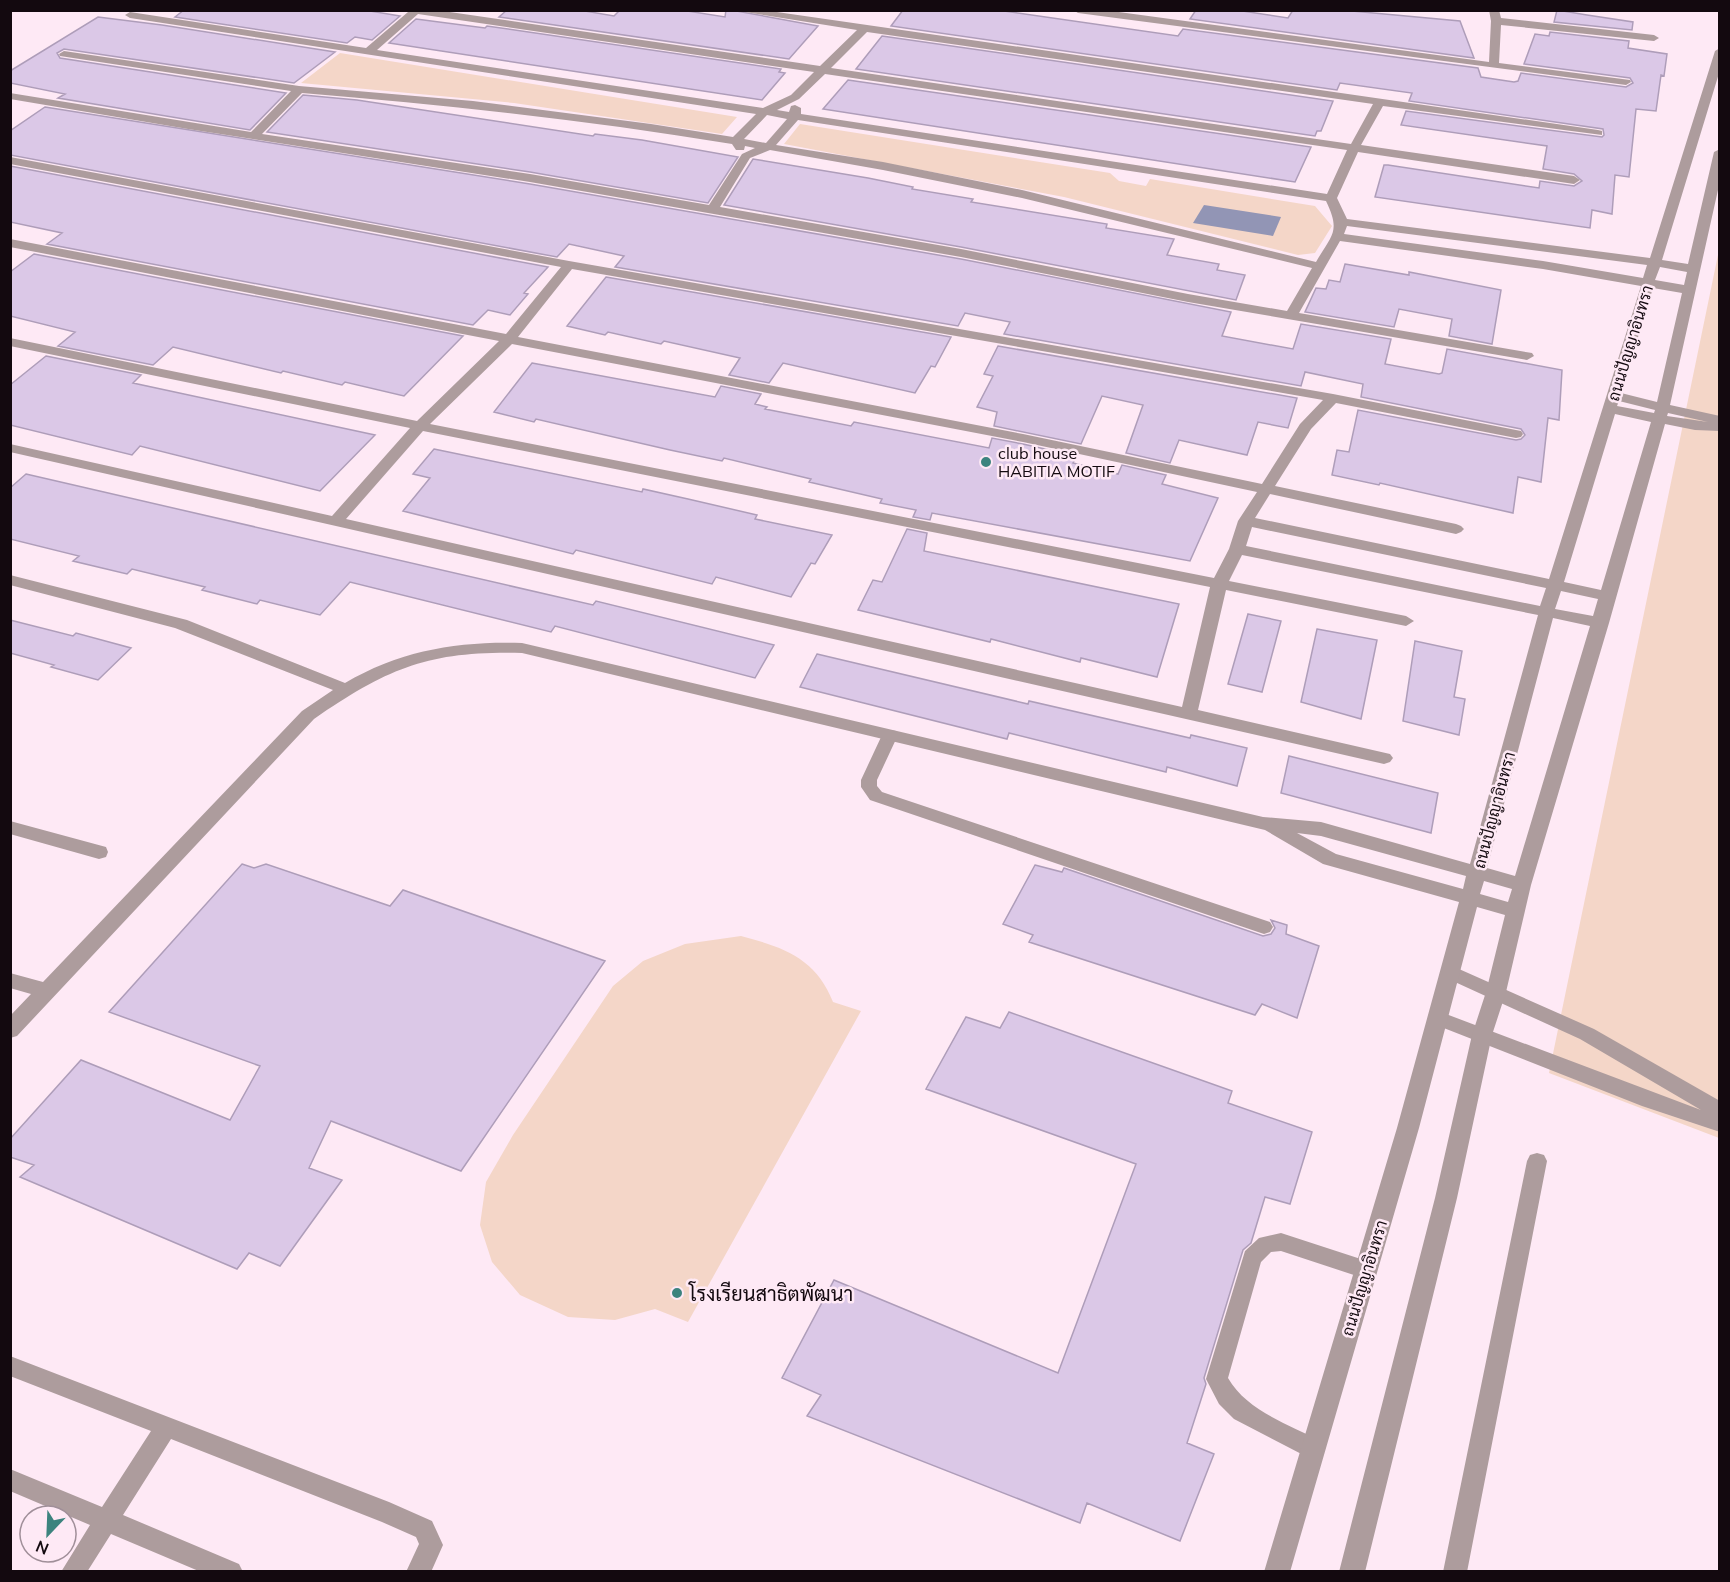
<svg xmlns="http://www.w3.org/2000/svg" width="1730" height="1582" viewBox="0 0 1730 1582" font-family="Mulish,Sarabun,sans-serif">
  <rect width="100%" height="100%" fill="#fee9f5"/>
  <path fill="#f4d6c8" d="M340,53L737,117L722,134L514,103L301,83Z
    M800,124L1110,173L1119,181L1146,186L1150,179L1315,206L1332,226L1315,253L1298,255L1064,197L784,144Z
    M1719,250V1138L1549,1073Z
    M741,936C783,947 816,958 833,1002L861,1011L688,1322L655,1309L615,1320L568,1317L520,1295L492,1262L480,1225L486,1182L513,1135L613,986L643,961L685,944Z"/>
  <path fill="#9295b5" d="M1204,205L1281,217L1273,236L1193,223Z"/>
  <path fill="#dbc8e7" stroke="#ae9db9" stroke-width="1.5" d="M184,10H364L400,16L372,40L355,37L347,43L175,17Z
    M507,10H579L614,16L620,10H681L725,17L726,10H731L818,26L789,59L499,17Z
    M903,10H997L1178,36L1183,29L1478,68L1481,77L1514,82L1518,81L1521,73L1626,87L1633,83L1630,78L1524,64L1535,34L1549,36L1550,32L1629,41L1628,48L1667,54L1664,76L1661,75L1656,111L1636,109L1629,177L1615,175L1612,214L1592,210L1590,228L1375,197L1384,165H1388L1539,188L1540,181L1574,186L1582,181L1574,174L1543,169L1547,146L1401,125L1406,111L1602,137L1604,135L1603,129L1409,101L1412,93L1340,83L1337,90L891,26Z
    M1196,10H1236L1288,18L1293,10H1341L1460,21L1474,58L1190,19Z
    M1557,10L1587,15L1633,22L1632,30L1554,22Z
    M98,17L162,25L335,52L294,83L64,49L57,53L60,58L286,93L250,130L58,98L65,94L10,83V71Z
    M416,19L485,28L487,26L781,69L779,72L785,73L762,100L389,43Z
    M882,36L1333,101L1321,131H1317L1315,136L856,69Z
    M848,80L1311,147L1295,182L823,109Z
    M303,95L357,100L593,136L595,134L642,140L738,157L708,203L530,172L267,132Z
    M45,107L530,184L961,259L1231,312L1222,336L1293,349L1301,324L1391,339L1385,364L1439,374L1442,373L1447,349L1562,370L1559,420L1548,418L1541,482L1518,477L1513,513L1380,483L1379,485L1332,475L1337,450L1349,452L1358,410L1516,440L1521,439L1525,435L1521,429L1361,397L1363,384L1305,372L1301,386L1004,334L1010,322L965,313L958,326L615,267L624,256L569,244L557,257L10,155V131Z
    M753,159L868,178L913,187L912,189L973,199L971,202L1107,224L1106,228L1174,239L1167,255L1219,264L1217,270L1245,275L1236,300L961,247L724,205Z
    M10,166L548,267L524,293L528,294L510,315L488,310L473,325L47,244L62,233L10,222Z
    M34,254L463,336L404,396L345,382L342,385L283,371L281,373L173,347L153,365L58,346L75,332L10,316V272Z
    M1345,264L1409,275V272L1501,290L1492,344L1449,336L1452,319L1399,309L1394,327L1305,312L1316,288L1326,289L1329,280L1340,282Z
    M606,277L951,337L935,367L931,366L915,393L783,363L769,383L729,375L740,358L664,341L661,344L608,332L605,335L567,326Z
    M998,346L1297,398L1288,428L1258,422L1247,455L1179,440L1170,463L1126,453L1143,405L1102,396L1081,444L994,426L997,412L977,407L993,376L984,374Z
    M46,356L141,375L133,383L375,435L320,491L140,446L132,455L10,425V385Z
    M532,363L715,397L721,386L761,394L755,404L767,407L765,409L851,426L854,422L989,448L992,438L1023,444L1076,456L1073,463L1118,474L1122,465L1166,475L1162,484L1218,498L1190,561L932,513L930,520L913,517L916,510L880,503L882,499L809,482L811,479L724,458L722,461L670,450L536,419L534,422L494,412Z
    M434,449L642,492L643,489L688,499L757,515L755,519L832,535L815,564L811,563L791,597L716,577L712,584L576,550L573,554L403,511L430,478L413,474Z
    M26,474L593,605L596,601L774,645L755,678L555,626L551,632L350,582L320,615L260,600L257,604L202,590L205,587L132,569L127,574L73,561L79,556L10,539V488Z
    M907,529L927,533L924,551L1179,604L1157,677L1081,658L1080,662L991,639L990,642L858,610L873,580L882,582Z
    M1248,614L1281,621L1262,692L1228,684Z
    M10,620L73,636L76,633L131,648L98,680L51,667L54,665L10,653Z
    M1317,629L1377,640L1361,719L1301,702Z
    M1415,641L1462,651L1454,697L1465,699L1459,735L1403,721Z
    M817,654L1028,704L1029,701L1190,738L1191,735L1247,748L1237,786L1167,767L1166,772L1009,733L1007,739L800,687Z
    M1289,756L1438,793L1431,833L1281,793Z
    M242,864L254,868L266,864L390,906L403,890L605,961L461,1171L331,1121L309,1168L342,1180L280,1266L249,1253L237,1269L20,1177L34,1165L10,1157V1139L81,1060L230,1120L260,1066L109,1012Z
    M1035,865L1062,872L1064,868L1263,936L1271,934L1275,928L1271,920L1287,925L1286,934L1319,946L1297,1018L1262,1004L1255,1015L1029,942L1033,935L1003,924Z
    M1009,1012L1232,1091L1228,1103L1312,1132L1290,1204L1265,1197L1251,1243L1243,1250L1204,1378L1206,1384L1187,1443L1214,1454L1180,1541L1087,1503L1080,1523L807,1416L821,1395L782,1378L834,1280L1058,1373L1136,1164L926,1089L966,1017L1000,1028Z"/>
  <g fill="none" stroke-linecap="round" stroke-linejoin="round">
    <path fill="#ad9c9d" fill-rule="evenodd" d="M890,730L896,731L898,735L877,780V786L882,792L1270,922L1273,927L1270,932L1264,934L1258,932L870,800L861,787V780L882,735L884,731Z
      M1450,965L1594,1029L1720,1101V1132L1642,1106L1431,1023L1429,1018L1431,1013L1438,1011L1701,1110L1580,1039L1444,977L1441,972L1444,967Z
      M1537,1153L1544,1155L1547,1161L1467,1572H1443L1527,1161L1530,1155Z
      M1281,1233L1373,1263L1376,1270L1373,1277L1366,1279L1281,1251L1271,1252L1261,1262L1228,1378C1247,1411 1288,1424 1321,1441L1324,1449L1321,1457L1313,1460L1234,1419L1219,1404L1206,1379L1245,1251L1259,1238Z
      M10,1356L389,1502L432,1521L443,1545L431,1572H406L419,1544L416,1537L382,1522L171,1439L123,1515L239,1564L243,1572H201L111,1534L87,1572H61L90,1525L10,1491V1469L102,1507L151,1431L10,1376Z"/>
    <path fill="#ad9c9d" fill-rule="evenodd" d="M407,10H436L820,66L857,30L733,10H763L1598,130L1602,131V135L1383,106L1361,145L1574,176L1580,180L1574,184L1358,152L1337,198L1347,219L1650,258L1715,51L1720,48V70L1662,260L1688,264L1714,152L1720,149V181L1670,405L1720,416V431L1695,430L1665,424L1609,623L1531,885L1506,992L1492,1035L1457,1198L1365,1572H1339L1435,1198L1472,1035L1486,992L1505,915L1477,907L1419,1128L1290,1572H1264L1397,1128L1459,902L1323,864L1265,830L522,653C429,651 390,667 314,719L17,1036L10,1038V1016L31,994L10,988V973L43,982L302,711L333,690L175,628L10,585V575L187,620L345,683C401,650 459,641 522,643L1263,817L1321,822L1470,864L1538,615L1242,555L1229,581L1406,616L1414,621L1406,626L1226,590L1198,710L1390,754L1393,758L1390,762L1384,764L10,452V444L332,516L410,428L10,346V338L417,421L499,341L10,247V239L506,334L561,267L10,164V157L569,261L1333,394L1521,431L1523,434L1521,437L1516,438L1336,403L1311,429L1275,486L1456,524L1461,526L1464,529L1461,532L1456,534L1270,494L1255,518L1549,579L1641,286L1543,269L1340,241L1299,313L1532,353L1534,356L1527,360L1188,302L961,257L530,182L188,129L10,99V93L251,132L291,91L60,56L59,54L64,51L299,86L473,101L651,124L733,137L756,114L130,18L125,15L130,12L366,48L408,12ZM418,14L814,72L791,95L763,108L377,50ZM867,32L1373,104L1351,144L831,68ZM825,74L1347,150L1327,194L801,114V108L795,105L791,106L789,112L777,110L799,99ZM302,93C446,105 589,120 732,144L736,150H744L745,146L755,148L742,154L709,205L530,174L262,134ZM767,115L787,119L766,143L744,139ZM798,120L1326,201C1341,232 1332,234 1316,262L1022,190L883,162L776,145ZM770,150L883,170L1022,198L1312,268L1287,311L1188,294L961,249L720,207L750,158ZM1347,226L1647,265L1643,278L1543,261L1344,234ZM1660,267L1687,272L1684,285L1655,280ZM572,269L1323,400L1300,424L1262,484L1023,434L518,337ZM1653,288L1682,293L1657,402L1621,393ZM512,344L1023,442L1257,492L1238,521L1229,549L1214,578L430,424ZM1619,401L1655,410L1654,413L1617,406ZM1668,413L1708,422L1667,416ZM1615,414L1651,422L1601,590L1564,582ZM423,431L1210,587L1182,707L346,519ZM1252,527L1546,588L1540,606L1246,546ZM1561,591L1598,599L1593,616L1555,609ZM1553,618L1590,626L1515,876L1487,868ZM1297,833L1321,836L1466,876L1463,889L1336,854ZM1484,881L1512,889L1508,902L1480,894Z
      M1073,10H1104L1489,62L1491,21L1489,10H1499L1501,18L1654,35L1659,38L1654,41L1501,25L1499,63L1630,80L1631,82L1626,85L1078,13Z
      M10,821L106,847L108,852L106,857L99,859L10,834Z"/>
  </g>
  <g fill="#3c837e" stroke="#fee9f5" stroke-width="2">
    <circle cx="986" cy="462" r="6"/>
    <circle cx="677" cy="1293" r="6"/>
  </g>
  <g text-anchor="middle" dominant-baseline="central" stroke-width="5" stroke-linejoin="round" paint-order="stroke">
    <g font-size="16" fill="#13090f" stroke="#fee9f5">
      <text transform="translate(1630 343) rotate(-73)">ถนนปัญญาอินทรา</text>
      <text transform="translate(1494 810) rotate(-75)">ถนนปัญญาอินทรา</text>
      <text transform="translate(1364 1278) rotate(-73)">ถนนปัญญาอินทรา</text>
    </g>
    <g font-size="16" fill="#13090f" stroke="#fee9f5" text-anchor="start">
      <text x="998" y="453">club house<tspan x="998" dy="18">HABITIA MOTIF</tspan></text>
    </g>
    <g font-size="20" fill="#13090f" stroke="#fee9f5" text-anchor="start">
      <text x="689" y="1293">โรงเรียนสาธิตพัฒนา</text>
    </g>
  </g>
  <rect width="1730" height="1582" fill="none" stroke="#13090f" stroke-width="24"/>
  <g transform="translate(48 1534) rotate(203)"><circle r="28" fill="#fee9f5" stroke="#a08f99" stroke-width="1.5"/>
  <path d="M0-4.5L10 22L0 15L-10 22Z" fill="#3c837e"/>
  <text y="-9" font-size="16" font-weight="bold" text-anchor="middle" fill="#13090f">N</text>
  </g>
</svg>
